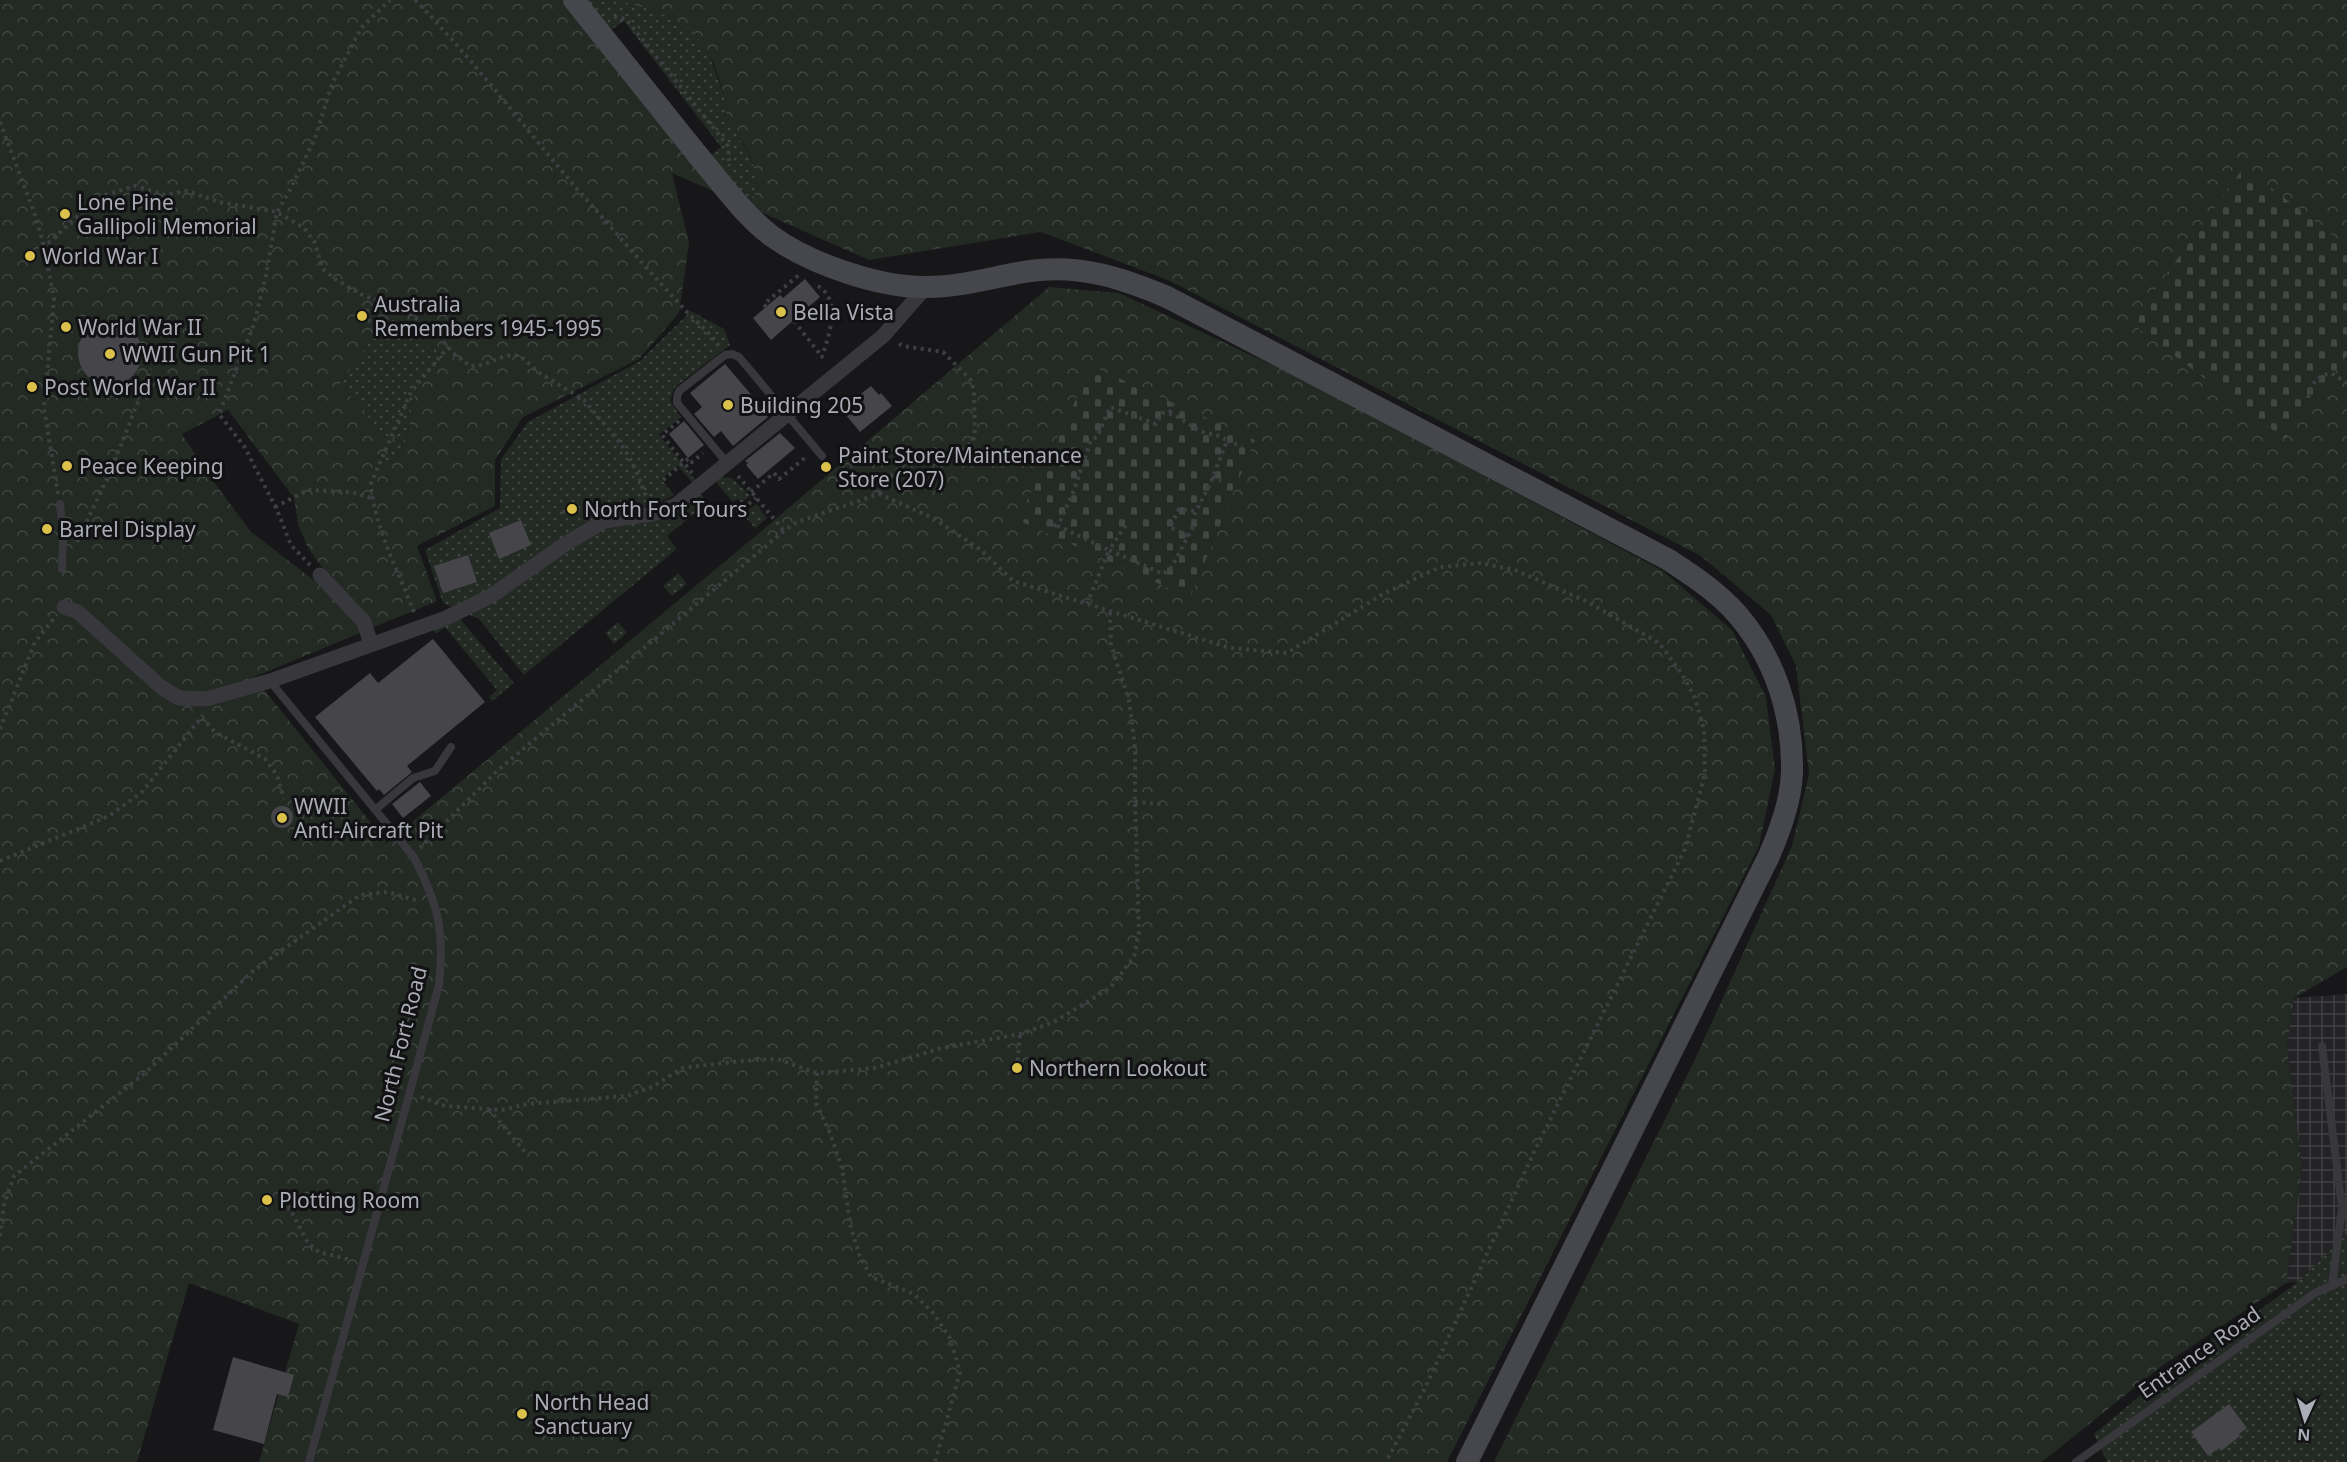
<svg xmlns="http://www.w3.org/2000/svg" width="2347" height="1462" viewBox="0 0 2347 1462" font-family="'Noto Sans',sans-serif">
  <defs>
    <pattern id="industrial-grid" width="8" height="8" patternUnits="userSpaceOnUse" patternTransform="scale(1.5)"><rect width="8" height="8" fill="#232225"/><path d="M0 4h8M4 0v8" fill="none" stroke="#403f42"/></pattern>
    <pattern id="grass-dots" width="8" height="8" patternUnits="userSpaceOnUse" patternTransform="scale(1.5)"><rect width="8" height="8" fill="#232a24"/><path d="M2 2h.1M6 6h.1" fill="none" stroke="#404642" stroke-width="1.8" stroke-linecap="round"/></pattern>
    <pattern id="forest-crowns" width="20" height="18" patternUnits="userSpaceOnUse" patternTransform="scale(1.5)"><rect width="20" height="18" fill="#232a24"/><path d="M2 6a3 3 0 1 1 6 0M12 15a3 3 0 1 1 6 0" fill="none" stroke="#404642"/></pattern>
    <pattern id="cemetery-stones" width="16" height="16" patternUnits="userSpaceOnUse" patternTransform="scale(1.5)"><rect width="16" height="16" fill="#232a24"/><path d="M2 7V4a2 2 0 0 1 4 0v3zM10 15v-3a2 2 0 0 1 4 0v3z" fill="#404642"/></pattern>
  </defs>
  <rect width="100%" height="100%" fill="#171618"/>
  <path fill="url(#industrial-grid)" d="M2347,994V1234L2298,1282L2286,1283L2302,1170L2287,1047L2294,998Z"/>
  <path fill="url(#grass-dots)" d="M586,0H618L657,11L687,26L706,47L722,90L731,126L748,152L757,176L755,196L747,200L709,156L721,147L624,21L611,30Z
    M691,311L724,329L730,345L674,388L670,401L681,417L659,435L696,481L692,482L678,466L661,479L674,495L654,505L631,509L643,522L701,494L718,515L712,519L702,507L667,536L677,549L524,675L479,619L443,603L425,550L500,508L501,459L528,422L640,361Z
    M392,319L410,332L428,352L436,345L446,354L414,393L408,435L393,466L383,461L388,440L340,384L379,328L388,324Z
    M721,477L732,478L750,495L742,503L738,499L733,502L716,482Z
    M756,504L767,518L755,528L746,518L750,514L747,511Z
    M678,573L687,584L672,596L663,586Z
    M460,619L514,683L492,701L489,697L497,690L445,627L436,634L431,627Z
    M618,622L627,633L614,644L605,633Z
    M2347,1234V1462H2107L2094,1434L2200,1346L2258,1311L2298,1282Z"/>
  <path fill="url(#forest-crowns)" fill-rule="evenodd" d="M0,0H586L748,200L755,195C757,176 754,160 743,143C739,137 733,131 730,124C726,113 725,100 722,88C704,25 677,17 618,0H2347V967L2294,998L2287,1047L2302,1170L2286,1283L2159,1368L2042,1462H1494L1696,1057L1792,846L1809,774L1796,666L1771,615L1701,556L1168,280L1041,232L869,260L672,173L689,243L679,313L639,359L523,417L495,460V506L417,546L437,601L254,677L387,843L759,533L1049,287L1119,293L1308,382L1663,571L1732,630L1766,697L1775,769L1759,846L1447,1462H259L299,1324L189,1283L137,1462H0ZM392,319L410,332L428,352L436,345L445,354L414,393L408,435L393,465L384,461L398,431L393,429L387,439L340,384L379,328L386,330ZM228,410L294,498L298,524L308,548L324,570L315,581L251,532L208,474L182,434Z"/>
  <path fill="url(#cemetery-stones)" d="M2244,167L2347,246V355L2285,439L2131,323Z
    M1092,366L1255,440L1190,598L1018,520Z"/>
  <path fill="#46464a" d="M805,279L820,297L771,340L753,318L780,295L783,298Z
    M78 353a32 32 0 1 1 64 0a32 32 0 1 1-64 0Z
    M725,364L755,399L754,400L768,417L733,446L721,431L714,437L694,414L702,407L690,393Z
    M871,386L879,395L881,393L892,406L860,432L841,409Z
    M684,421L704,445L688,458L669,434Z
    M780,433L795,448L758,479L746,465L748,463L745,461Z
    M521,520L531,545L499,559L489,533Z
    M468,555L477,582L443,593L434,566Z
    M433,639L485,702L407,766L412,772L384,795L379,789L377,791L315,717L370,673L378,683Z
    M420,782L431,796L403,818L392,804Z
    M271 817a11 11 0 1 1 22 0a11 11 0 1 1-22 0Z
    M233,1357L294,1375L288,1397L277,1394L264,1444L213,1430Z
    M2229,1404L2247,1428L2239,1434L2240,1436L2221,1451L2219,1448L2208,1456L2191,1432Z"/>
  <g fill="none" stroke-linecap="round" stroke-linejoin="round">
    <path stroke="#3e3f43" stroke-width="4" stroke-dasharray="3 4.5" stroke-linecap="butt" d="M415,0C479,65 533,140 594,208C624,242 654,277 685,310C696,322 710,332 719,346
      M614,17L626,19L728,146L729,161
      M0,122L34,212L44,247
      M818,286C842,301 829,335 822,357
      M766,307L764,304L800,274
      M368,309L364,319L384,326L391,306
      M794,321L823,358
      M2308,398C2311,384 2317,376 2331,373L2347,383
      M1170,413L1173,403
      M679,421L662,435L692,473
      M1227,441L1242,446
      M738,476L784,531
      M1212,477L1221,481
      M663,480L689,458L692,462L703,453
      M751,492L774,473L779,479L806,457
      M58,494L44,408L54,299L44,247L94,201L105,195L135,186L165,195L187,191L219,202L277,212L304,228L314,241L323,269L335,279L360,294L407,312L436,333L453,353L470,366L483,365L505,356L515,355L524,359L538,372L584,400L622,445L636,470L647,499
      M879,494L882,483L920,451L934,449L945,453H958L971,443L975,437L974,390L970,379L943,352L903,346L897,343
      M275,507L308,490L352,492L371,498
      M562,512L584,510L588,512
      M731,518L756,498
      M1046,523L1058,526
      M1188,536L1170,527L1179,509L1196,511
      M77,542L111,470L151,369
      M310,565L291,545L277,510L244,446L219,414L254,324L266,275L277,212L291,188L315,138L332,84L361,28L390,0
      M1087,604L1109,550L1058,526L1074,490L1091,440L1097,437L1110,407L1156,424L1162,413C1176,412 1188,425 1200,431C1209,435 1218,433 1227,441L1209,486L1194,515L1192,529L1171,568L1163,574L1109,550L1126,525
      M414,612C399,574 373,523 371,483L411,392L448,347
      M202,718L215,732L265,759L277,775L284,799
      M0,729L35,642L55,617
      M1135,802L1161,804
      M420,848L498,770L784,531L797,522L879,494L933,518L981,550L1013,581L1230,648L1287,653L1383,594L1440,567L1480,563L1515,570L1588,602L1659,643L1682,674L1695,698L1704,730L1705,773L1685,849L1534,1152L1425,1388L1386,1462
      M0,861L109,816L142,792L203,715
      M1017,1068L1020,1034
      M817,1073L816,1103L830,1133L842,1168L850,1224L859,1254L871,1277L914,1294L933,1313L950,1338L960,1372L935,1462
      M421,1097L445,1106L502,1110L527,1104L627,1096L654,1086L682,1068L741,1061L777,1059L817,1073L875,1068L942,1048L1020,1034L1054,1022L1110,988L1134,957L1139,932L1135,802V747L1129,700L1111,645L1110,612
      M489,1109L525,1152
      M282,1203L288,1205L308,1243L319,1252L351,1260
      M0,1236L4,1204L14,1176L144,1074L254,970L360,895L387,892L419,901"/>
    <path stroke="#38383c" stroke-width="8" d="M728,464L677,403V397L679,391L725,355L732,354L739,357L822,456
      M60,504L63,533L62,569
      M270,681L413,856C438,903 445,931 439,985L309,1462
      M375,810L413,778L435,771L451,747
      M2322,1046L2342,1208L2332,1286
      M2076,1462L2315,1293L2347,1279"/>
    <path stroke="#38383c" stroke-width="15" d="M320,575L364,622L371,644
      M64,607L78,612L161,687L179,698L206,699L270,681L446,618L491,596L567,543L604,521L652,514L676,505L883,336L926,287"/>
    <path stroke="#46474c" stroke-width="22" d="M574,0C615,51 655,102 696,153C720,181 743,215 773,237C811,264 880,288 927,287C962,287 996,276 1030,271C1080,264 1122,278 1167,297L1669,560C1693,576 1718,592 1737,614C1775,658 1793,714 1792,772C1791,801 1780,830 1769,856L1467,1462"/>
  </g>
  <g fill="#dbc04b" stroke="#121113" stroke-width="2">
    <circle cx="65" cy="214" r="6"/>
    <circle cx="30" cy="256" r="6"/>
    <circle cx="781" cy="312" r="6"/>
    <circle cx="362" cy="316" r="6"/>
    <circle cx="66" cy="327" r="6"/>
    <circle cx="110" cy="354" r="6"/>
    <circle cx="32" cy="387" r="6"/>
    <circle cx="728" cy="405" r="6"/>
    <circle cx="67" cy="466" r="6"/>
    <circle cx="826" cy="467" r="6"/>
    <circle cx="572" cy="509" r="6"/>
    <circle cx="47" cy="529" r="6"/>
    <circle cx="282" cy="818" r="6"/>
    <circle cx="1017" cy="1068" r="6"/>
    <circle cx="267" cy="1200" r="6"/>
    <circle cx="522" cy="1414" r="6"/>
  </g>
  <g text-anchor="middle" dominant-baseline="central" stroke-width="6" stroke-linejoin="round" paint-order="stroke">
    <g font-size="21" fill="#aaacb6" stroke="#121113" text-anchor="start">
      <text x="77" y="202">Lone Pine<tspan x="77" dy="24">Gallipoli Memorial</tspan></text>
      <text x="42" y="256">World War I</text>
      <text x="374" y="304">Australia<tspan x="374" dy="24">Remembers 1945-1995</tspan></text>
      <text x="793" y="312">Bella Vista</text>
      <text x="78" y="327">World War II</text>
      <text x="122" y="354">WWII Gun Pit 1</text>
      <text x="44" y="387">Post World War II</text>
      <text x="740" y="405">Building 205</text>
      <text x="838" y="455">Paint Store/Maintenance<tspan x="838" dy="24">Store (207)</tspan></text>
      <text x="79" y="466">Peace Keeping</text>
      <text x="584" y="509">North Fort Tours</text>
      <text x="59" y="529">Barrel Display</text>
      <text x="294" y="806">WWII<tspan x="294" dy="24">Anti-Aircraft Pit</tspan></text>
      <text x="1029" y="1068">Northern Lookout</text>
      <text x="279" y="1200">Plotting Room</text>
      <text x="534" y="1402">North Head<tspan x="534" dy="24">Sanctuary</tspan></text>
    </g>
    <g font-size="21" fill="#aaacb6" stroke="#121113">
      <text transform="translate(400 1044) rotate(-76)">North Fort Road</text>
      <text transform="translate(2199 1352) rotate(-35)">Entrance Road</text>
    </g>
  </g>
  <g transform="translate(2305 1420) rotate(184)" stroke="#121113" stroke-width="4.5" paint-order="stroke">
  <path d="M0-4.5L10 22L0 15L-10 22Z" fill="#aaacb6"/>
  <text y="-9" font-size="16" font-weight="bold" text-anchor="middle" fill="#aaacb6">N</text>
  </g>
</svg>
